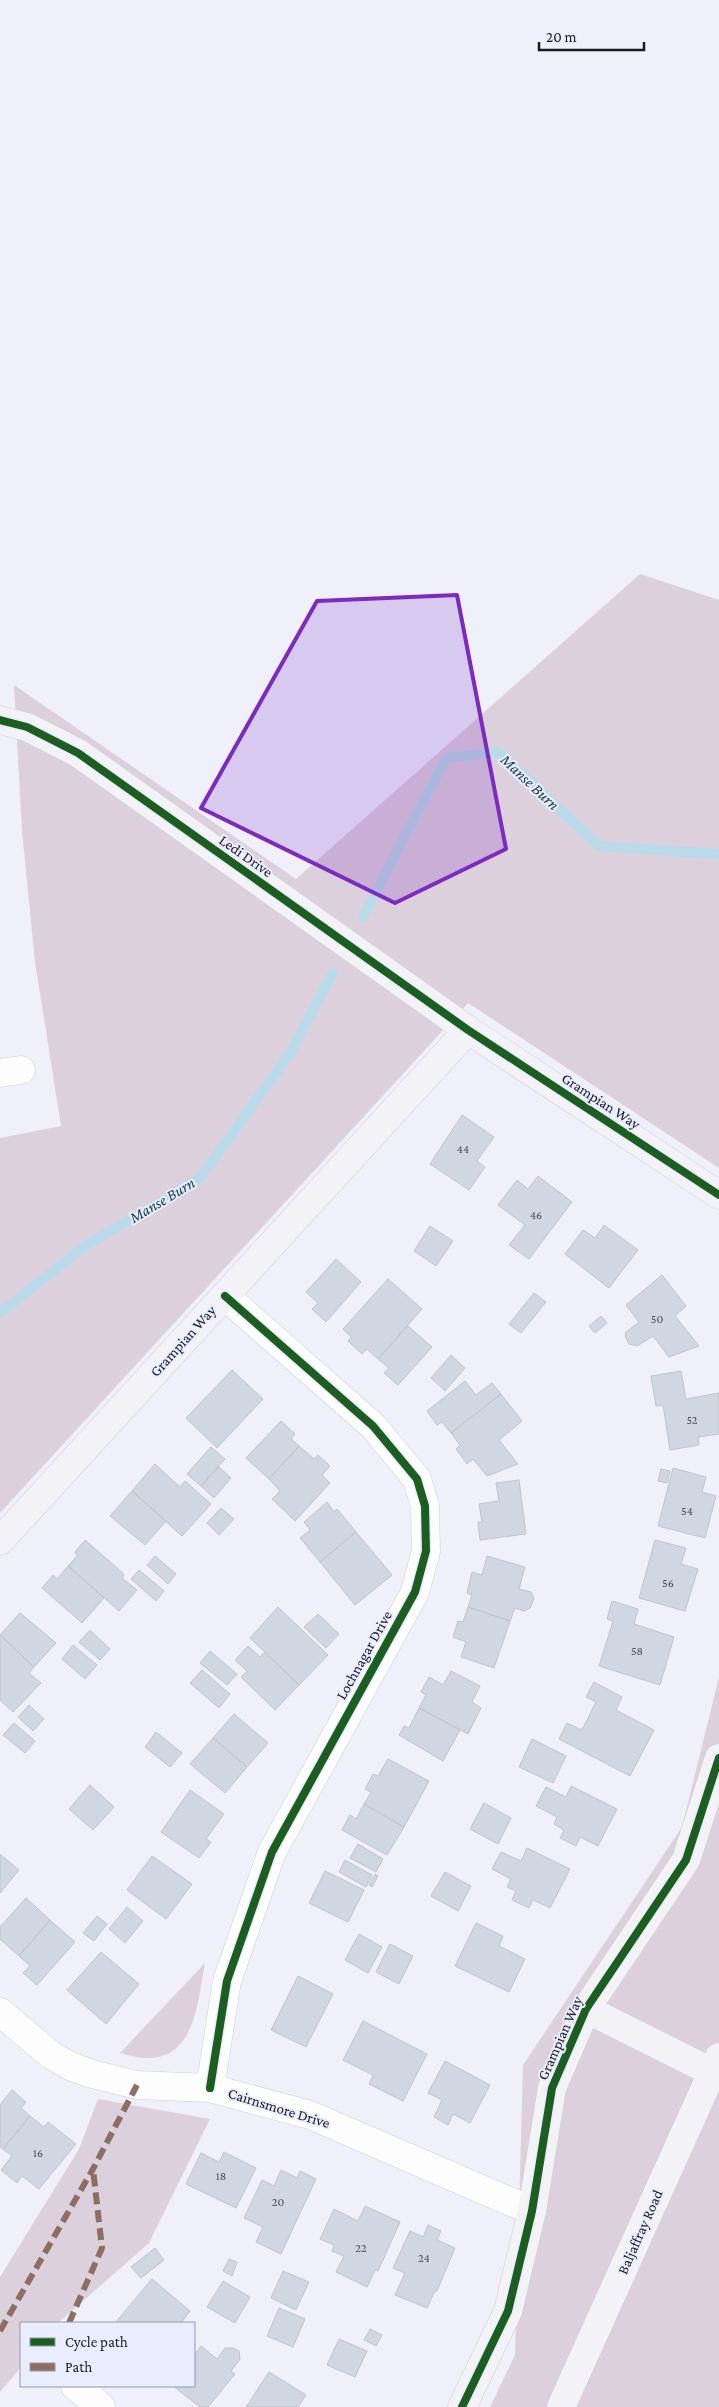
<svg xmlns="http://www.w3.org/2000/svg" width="719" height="2407" viewBox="0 0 719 2407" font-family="'Crimson Pro',serif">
  <rect width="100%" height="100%" fill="#eff0fa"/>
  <path fill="#ddd0dd" d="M640,574L719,600V1168L468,1003L0,1513V1138L61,1126L35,962L22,831L14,685L296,879Z
    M719,1677V2407H490L515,2355L523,2065L682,1827Z
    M205,1963C198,1998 196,2060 146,2058C138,2058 128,2055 120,2053Z
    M98,2099L210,2119L149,2243L58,2323H21V2367L0,2392V2277L79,2149Z"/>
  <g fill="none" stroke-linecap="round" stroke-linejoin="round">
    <path stroke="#b8dae9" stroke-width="10" d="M363,917L446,758L498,752L599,846L719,854
      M0,1313L85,1246L200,1178L289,1055L333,973"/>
  </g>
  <path fill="#d1d7e2" stroke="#c0c3ca" d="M462,1115L494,1137L477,1161L485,1167L469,1190L430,1164Z
    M538,1176L572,1202L529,1259L509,1245L525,1225L498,1205L517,1180L528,1189Z
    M604,1225L638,1250L609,1288L565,1254L583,1230L595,1238Z
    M430,1226L453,1241L436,1266L414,1251Z
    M336,1259L361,1282L326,1322L312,1309L318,1303L306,1292Z
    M662,1275L686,1306L675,1316L699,1346L669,1357L653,1336L637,1346L629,1344L625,1336L626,1332L639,1322L626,1305Z
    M388,1279L422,1309L378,1359L367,1349L362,1354L348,1341L351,1337L343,1329Z
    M534,1293L546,1302L521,1333L509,1324Z
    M601,1316L607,1323L595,1333L589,1326Z
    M408,1326L432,1347L398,1385L384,1373L389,1368L378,1359Z
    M451,1355L465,1368L445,1391L431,1378Z
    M232,1370L263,1399L217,1448L186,1418Z
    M681,1371L686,1399L719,1393V1434L698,1437L699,1445L670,1450L663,1405L656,1406L651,1376Z
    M465,1381L476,1395L492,1383L501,1394L451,1433L442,1422L437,1425L427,1411Z
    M501,1394L522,1421L499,1440L518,1464L487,1476L473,1459L467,1464L456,1449L460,1445L451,1433Z
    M281,1421L295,1434L291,1439L299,1446L269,1479L246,1458Z
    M299,1446L314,1459L318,1455L330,1466L322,1475L330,1483L295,1521L272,1499L280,1491L269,1479Z
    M211,1447L225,1459L201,1486L187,1474Z
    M155,1464L180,1487L185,1481L211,1504L182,1536L132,1491Z
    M219,1467L231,1478L214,1498L201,1486Z
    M673,1468L706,1477L702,1492L716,1496L705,1538L658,1526Z
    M661,1469L670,1471L667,1483L658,1481Z
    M519,1480L526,1534L480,1540L478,1522H482L479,1504L499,1501L496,1483Z
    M132,1491L166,1521L145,1545L110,1516Z
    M327,1502L334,1512L337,1509L356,1532L320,1562L300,1538L310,1530L304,1522Z
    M221,1508L234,1519L219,1535L207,1523Z
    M356,1532L392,1575L355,1605L320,1562Z
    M85,1540L124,1574L122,1578L137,1590L119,1611L68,1566L77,1556L75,1552Z
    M655,1540L686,1548L681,1564L698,1569L685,1611L639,1598Z
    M155,1556L176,1574L168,1584L147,1565Z
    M487,1556L525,1567L519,1589L531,1592L534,1599L530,1608L524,1611L515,1608L510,1621L468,1607L472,1595L467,1593L472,1572L482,1575Z
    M68,1566L104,1598L82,1623L42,1588L53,1575L57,1579Z
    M139,1570L164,1591L156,1601L131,1579Z
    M612,1601L638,1609L634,1624L674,1637L660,1685L599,1666L613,1621L607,1619Z
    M278,1607L328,1655L299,1685L250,1638Z
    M468,1607L510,1621L494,1668L461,1657L466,1642L453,1637L458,1621L463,1622Z
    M20,1613L56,1643L34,1667L0,1635Z
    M318,1614L339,1634L326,1648L304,1627Z
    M90,1630L110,1649L100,1660L79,1642Z
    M0,1635L34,1667L29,1673L41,1683L13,1712L0,1700Z
    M73,1645L97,1665L85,1679L62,1659Z
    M248,1646L260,1657L265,1652L299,1685L275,1710L241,1677L247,1671L235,1660Z
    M210,1651L237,1674L227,1685L200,1663Z
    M202,1670L230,1694L219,1708L190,1683Z
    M451,1671L480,1686L472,1702L481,1708L468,1734L419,1708L426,1695L421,1692L429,1677L443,1685Z
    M594,1682L622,1697L616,1710L654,1730L630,1776L559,1739L567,1723L582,1730L596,1702L586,1697Z
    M29,1705L44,1719L33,1731L18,1717Z
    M419,1708L460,1730L443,1761L399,1735L404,1726L409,1728Z
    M234,1714L268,1743L247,1767L213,1738Z
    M14,1723L35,1741L25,1753L3,1735Z
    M156,1732L182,1753L170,1767L145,1747Z
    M213,1738L247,1767L225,1793L190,1764Z
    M532,1739L566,1756L553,1783L519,1767Z
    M388,1759L429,1781L404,1827L364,1804L371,1792L365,1789L373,1774L378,1776Z
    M90,1785L114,1807L93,1830L69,1809Z
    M571,1786L617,1809L598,1846L580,1837L576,1846L560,1838L564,1830L554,1824L557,1817L536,1806L546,1787L566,1797Z
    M190,1790L224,1814L206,1839L211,1842L199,1858L161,1832Z
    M484,1803L511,1818L498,1844L470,1829Z
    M364,1804L404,1827L387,1855L342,1830L350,1815L356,1819Z
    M358,1844L383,1859L376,1872L350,1858Z
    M527,1848L570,1869L550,1908L533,1900L529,1908L512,1900L516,1891L507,1887L511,1879L492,1869L501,1852L521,1861Z
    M0,1854L19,1870L0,1893Z
    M152,1856L192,1884L166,1919L127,1890Z
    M345,1860L372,1875L366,1887L339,1872Z
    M325,1871L364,1890L348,1922L309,1903Z
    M445,1872L471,1886L458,1911L431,1896Z
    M375,1874L378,1876L372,1887L369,1885Z
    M26,1898L50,1920L19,1956L0,1939V1927Z
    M127,1907L143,1921L125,1943L109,1929Z
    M97,1916L107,1924L94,1941L83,1933Z
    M50,1920L75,1942L37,1985L23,1973L30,1966L19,1956Z
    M476,1923L503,1936L499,1946L525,1959L509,1992L455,1966Z
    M359,1934L382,1947L368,1973L345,1960Z
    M390,1944L413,1956L399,1984L376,1972Z
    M101,1952L139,1984L106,2024L67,1990Z
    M298,1976L333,1994L306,2047L271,2030Z
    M363,2021L427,2054L403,2101L369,2084L373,2075L343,2060Z
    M445,2061L490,2085L470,2123L453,2114L448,2125L434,2117L442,2100L428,2093Z
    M12,2090L26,2102L21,2108L30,2116L3,2149L0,2147V2105Z
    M30,2116L44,2127L48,2122L76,2144L39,2189L22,2176L17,2183L1,2170L12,2156L3,2149Z
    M224,2152L256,2168L236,2208L186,2184L201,2153L219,2162Z
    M281,2170L297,2178L300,2171L316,2179L281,2254L256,2242L263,2227L244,2218L262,2180L274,2186Z
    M365,2206L400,2222L378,2271L375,2270L367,2287L336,2272L344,2256L332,2251L334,2245L320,2239L334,2209L358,2221Z
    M428,2225L441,2231L437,2240L455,2248L437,2291H435L427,2308L395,2295L405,2273L393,2268L410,2231L423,2237Z
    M155,2248L164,2260L141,2278L131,2267Z
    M229,2259L237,2262L232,2276L223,2271Z
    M283,2271L309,2282L296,2310L271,2298Z
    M152,2279L190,2311L181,2323H115Z
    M223,2281L250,2297L235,2323L207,2307Z
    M279,2308L305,2319L293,2347L267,2336Z
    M370,2329L382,2335L376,2346L364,2340Z
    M339,2339L367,2351L355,2377L327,2365Z
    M201,2346L217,2359L225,2348H233L239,2351L240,2359L231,2371L235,2374L208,2407H200L173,2386H194V2355Z
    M269,2372L306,2395L298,2407H246Z"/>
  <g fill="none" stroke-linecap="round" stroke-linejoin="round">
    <defs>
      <path id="street" d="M0,1073L21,1070
        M0,2012L51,2055L70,2066L92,2074L137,2085L210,2088L310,2115L532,2211
        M210,2088L227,1981L272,1852L415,1592L426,1551L425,1506L417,1479L373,1426L225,1296
        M75,2386L101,2407"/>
      <path id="secondary" d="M0,720L27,727L78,753L468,1030L719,1195
        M0,1541L468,1030
        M586,2009L712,2072
        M462,2407L508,2311L532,2211L552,2088L586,2009L686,1860L719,1758
        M561,2407L719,2057"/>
    </defs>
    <use href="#street" stroke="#cdced6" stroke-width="29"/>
    <use href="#secondary" stroke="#cdced6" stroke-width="29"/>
    <use href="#street" stroke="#fdfdfe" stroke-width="28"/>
    <use href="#secondary" stroke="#f3f2f6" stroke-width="28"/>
    <path stroke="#8d6e63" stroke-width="6" stroke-dasharray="12 6" stroke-linecap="butt" d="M69,2323L102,2248L93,2169
      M0,2331L93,2169L137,2085"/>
    <defs>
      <path id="cycleway" d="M0,720L27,727L78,753L468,1030L719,1195
        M210,2088L227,1981L272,1852L415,1592L426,1551L425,1506L417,1479L373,1426L225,1296
        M462,2407L508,2311L532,2211L552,2088L586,2009L686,1860L719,1758"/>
    </defs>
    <use href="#cycleway" stroke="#eaecff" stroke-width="11"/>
    <use href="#cycleway" stroke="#1b5e20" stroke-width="8"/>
  </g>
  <path fill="#7b2cbf" fill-opacity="0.2" stroke="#7b2cbf" stroke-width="4" stroke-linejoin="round" d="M457,595L506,849L395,903L201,808L317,601Z"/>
  <g text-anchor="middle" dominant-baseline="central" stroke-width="4" stroke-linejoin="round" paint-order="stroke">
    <g font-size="12" fill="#494b52">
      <text x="463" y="1149">44</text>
      <text x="536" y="1215">46</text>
      <text x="657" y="1319">50</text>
      <text x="692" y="1420">52</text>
      <text x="687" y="1511">54</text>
      <text x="668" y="1583">56</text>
      <text x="637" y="1651">58</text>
      <text x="38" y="2153">16</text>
      <text x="221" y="2176">18</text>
      <text x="278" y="2202">20</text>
      <text x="361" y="2248">22</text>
      <text x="424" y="2258">24</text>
    </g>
    <g font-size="15" fill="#191a20" stroke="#eaecff">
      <text transform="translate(246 856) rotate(35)">Ledi Drive</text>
      <text transform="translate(601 1101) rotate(33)">Grampian Way</text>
      <text transform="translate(183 1341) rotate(-48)">Grampian Way</text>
      <text transform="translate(364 1655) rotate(-61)">Lochnagar Drive</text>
      <text transform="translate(560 2038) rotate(-66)">Grampian Way</text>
      <text transform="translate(279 2108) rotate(17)">Cairnsmore Drive</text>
      <text transform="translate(640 2232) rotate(-66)">Baljaffray Road</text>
    </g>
    <g font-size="16" font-style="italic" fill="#17414e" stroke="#eaecff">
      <text transform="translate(530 782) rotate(43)">Manse Burn</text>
      <text transform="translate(162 1200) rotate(-31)">Manse Burn</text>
    </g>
  </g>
  <rect x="20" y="2322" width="175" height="65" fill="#eaecff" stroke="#9698a6"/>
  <rect x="30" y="2338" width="25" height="8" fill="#1b5e20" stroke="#9698a6"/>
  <text x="65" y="2347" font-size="15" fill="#191a20">Cycle path</text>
  <rect x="30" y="2363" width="25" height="8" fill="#8d6e63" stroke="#9698a6"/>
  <text x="65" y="2372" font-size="15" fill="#191a20">Path</text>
  <path d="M539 42v8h105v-8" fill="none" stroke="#191a20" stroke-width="2.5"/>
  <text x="546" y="42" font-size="15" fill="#191a20" stroke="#eaecff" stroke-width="4" paint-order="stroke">20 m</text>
</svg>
